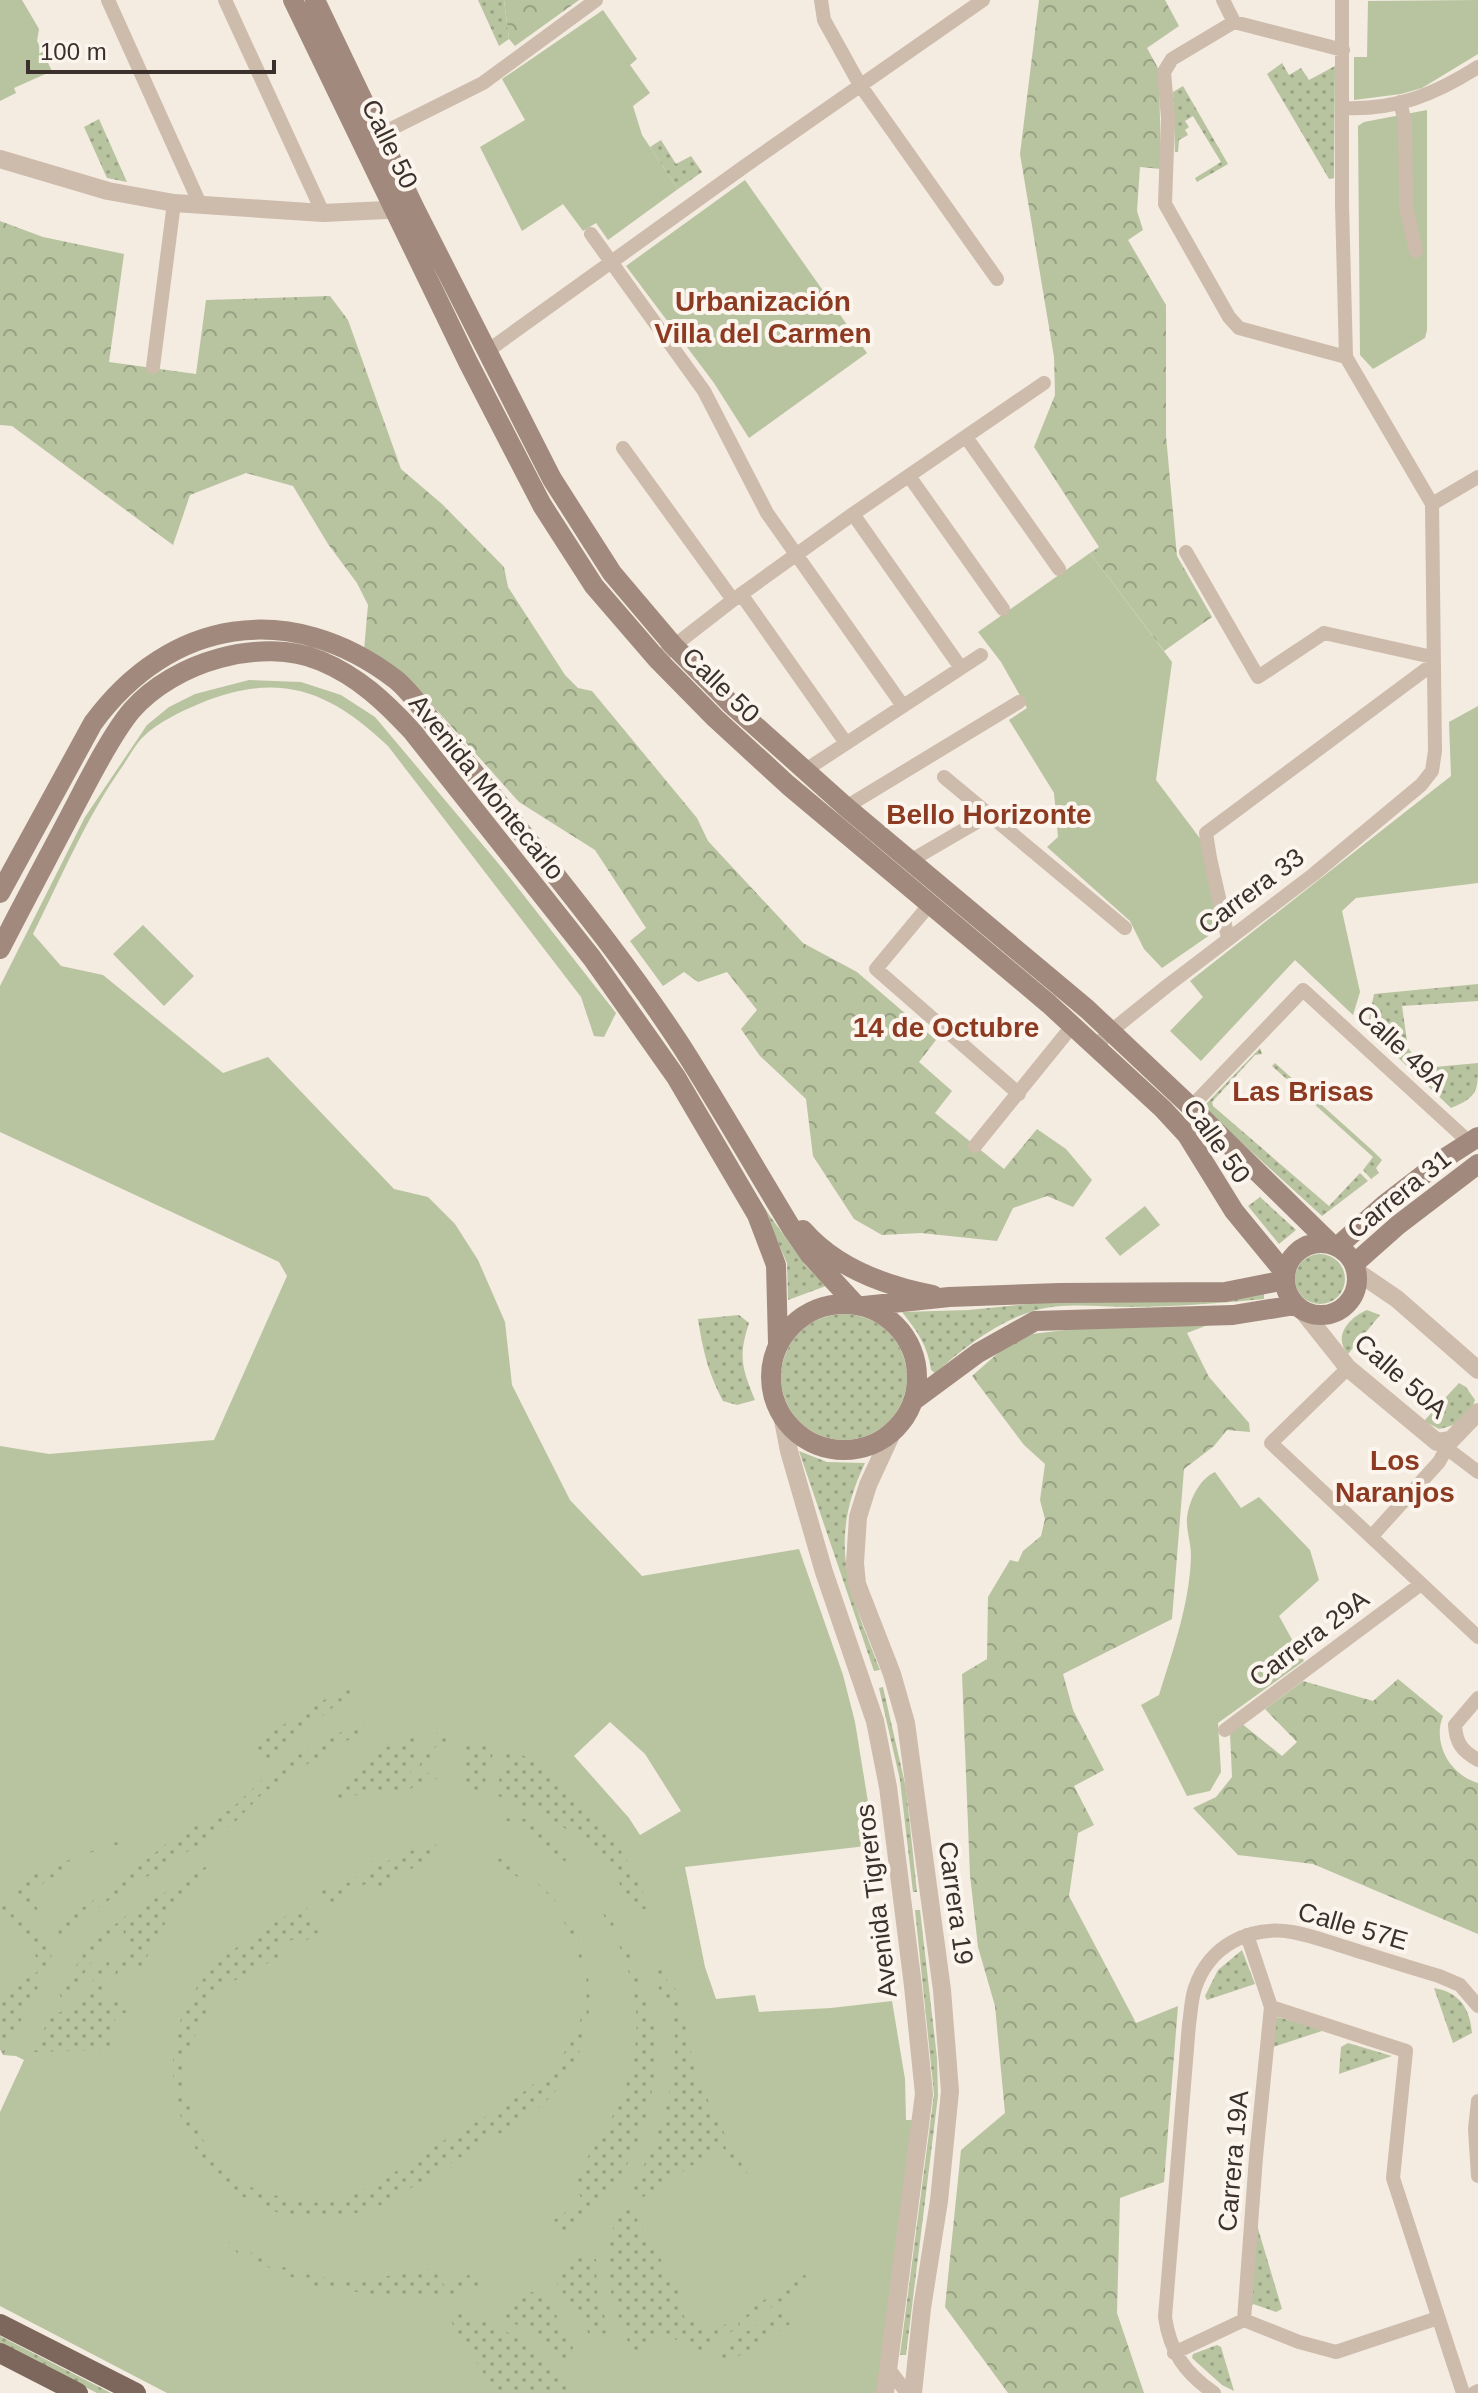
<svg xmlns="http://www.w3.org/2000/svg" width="1478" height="2393" viewBox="0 0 1478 2393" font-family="Arial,sans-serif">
  <defs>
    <pattern id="forest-crowns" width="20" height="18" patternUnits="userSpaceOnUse" patternTransform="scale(2)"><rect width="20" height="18" fill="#b8c4a0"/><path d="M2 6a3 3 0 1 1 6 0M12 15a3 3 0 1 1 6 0" fill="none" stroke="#97a083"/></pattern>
    <pattern id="garden-dots" width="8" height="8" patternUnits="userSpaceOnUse" patternTransform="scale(2)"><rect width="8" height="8" fill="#b8c4a0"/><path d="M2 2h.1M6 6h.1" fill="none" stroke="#97a083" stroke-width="1.8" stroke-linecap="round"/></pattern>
  </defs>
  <rect width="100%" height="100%" fill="#f4ebe1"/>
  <path fill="#b8c4a0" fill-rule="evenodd" d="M0,0H22L39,29L37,41L52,71L14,88L16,93L0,101Z
    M1478,0V54L1422,88L1401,94L1354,100V57H1367L1368,1Z
    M603,10L637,59L630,65L650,93L633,106L642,135L678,189L608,240L596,223L583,231L563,204L522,231L480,147L525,120L502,79Z
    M1427,110V330L1425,338L1373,369L1360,355L1358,126L1364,122Z
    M745,180L867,353L749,438L714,383L626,266Z
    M1090,553L1172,662L1156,780L1205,845L1220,928L1162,968L1144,949L1130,921L1047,847L1058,837L1054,793L1009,720L1027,708L1001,662L978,632Z
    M249,680L301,682L341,695L375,717L503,869L616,1013L604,1037L594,1036L581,997L388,746C329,690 279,671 201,703C182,711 158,722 143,737C135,745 129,757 122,767C86,818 61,878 33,934L61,966L103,975L223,1073L268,1057L394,1189L428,1197L455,1224L478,1260L505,1322L512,1385L570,1500L642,1576L799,1549L843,1675L855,1722L875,1845L685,1867L705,1967L716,1999L755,1995L759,2012L831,2008L892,2001L905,2079L906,2120H919L885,2393H167L0,2306V2112L24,2060L16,2056L3,2055L0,2049V1446L49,1454L214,1440L287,1276L279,1262L0,1132V986L85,817L147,725L169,707L195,694ZM610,1722L645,1754L681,1811L640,1835L629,1818L574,1756Z
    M1478,706V883L1356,898L1342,911L1360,992L1353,1015L1295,960L1201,1061L1170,1031L1203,997L1190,981L1451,776L1449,722Z
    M143,925L194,976L164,1006L113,954Z
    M1145,1206L1160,1225L1120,1256L1105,1238Z
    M1215,1472L1241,1508L1259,1497L1310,1550L1319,1580L1279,1616L1304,1661L1218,1723L1221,1772L1210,1791L1187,1796L1141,1705L1159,1695C1173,1650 1190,1603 1191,1555C1191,1543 1186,1530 1187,1518C1189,1501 1199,1479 1215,1472Z"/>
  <path fill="url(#forest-crowns)" d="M504,0H579L515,46L509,39Z
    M1039,0H1165L1179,26L1147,48L1159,70L1161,169L1140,167L1137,211L1143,230L1128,240L1166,305V436L1177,556L1212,617L1164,651L1090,553L1099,547L1034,447L1055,395L1054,357L1020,154Z
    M0,221L43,237L124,254L109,362L196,374L206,300L330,296L348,320L401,469L442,504L504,567L508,587L565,675L578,688L592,691L697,818L708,841L803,943L857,972L936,1040L919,1062L952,1091L935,1113L1004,1169L1037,1129L1066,1149L1092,1180L1073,1207L1047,1196L1013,1208L997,1241L921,1233L882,1235L854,1219L813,1156L806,1099L760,1056L741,1029L757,1010L727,972L698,982L684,972L663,986L630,941L646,928L595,850L519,802L408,678L364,650L368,605L357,583L328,544L293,486L246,473L190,495L173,545L12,426L0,425Z
    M1208,1325L1187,1333L1209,1377L1249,1423L1250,1432L1227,1430L1214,1446L1184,1469L1172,1619L1063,1674L1073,1710L1104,1770L1074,1786L1094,1825L1078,1833L1069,1896L1136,2023L1178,2006L1164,2182L1120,2198L1117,2313L1144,2393H1008L945,2307L961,2150L1005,2113L995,2006L978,1947L970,1875L962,1674L987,1659L988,1597L1010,1560L1018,1562L1023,1551L1041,1536L1045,1519L1040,1500L1045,1464L1024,1445L972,1376L1006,1346L1032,1334L1074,1329Z
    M1398,1679L1443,1716C1432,1743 1450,1775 1478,1783V1934L1313,1864L1238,1855L1193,1808L1216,1797L1232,1777L1230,1733L1241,1723L1282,1756L1297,1742L1265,1709L1303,1681L1373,1701Z"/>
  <path fill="url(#garden-dots)" d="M478,0H504L509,39L499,46Z
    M1282,63L1289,75L1301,68L1309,80L1335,66L1334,178L1329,179L1267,74Z
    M1183,86L1228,164L1197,182L1195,178L1221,162L1193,116L1185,121L1189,127L1185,130L1188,135L1179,140L1178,152H1175L1173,92Z
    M99,119L127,182L107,178L84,127Z
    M661,140L676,164L691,156L702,172L678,189L650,147Z
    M1478,984V1001L1402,1006L1408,1048L1424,1068L1478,1063C1478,1091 1478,1097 1451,1108L1367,1028L1374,994Z
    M1260,1048L1262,1054L1255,1055L1212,1102L1213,1106L1329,1206L1360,1173L1368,1181L1322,1216L1208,1112L1206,1104Z
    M1275,1063L1373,1151L1382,1160L1376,1168L1379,1173L1371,1179L1363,1170L1373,1157L1272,1066Z
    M1260,1197L1296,1230L1279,1244L1248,1206Z
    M760,1202L805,1265L826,1286L788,1300L787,1263Z
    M1295 1279a25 25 0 1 1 50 0a25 25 0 1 1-50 0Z
    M1264,1294V1299C1220,1303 1175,1307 1130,1307C1098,1307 1064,1302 1033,1311C995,1323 965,1347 935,1373L931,1370C928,1346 917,1331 902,1312L969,1310L1058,1301Z
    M1367,1310L1380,1315L1348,1354C1332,1336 1350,1317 1367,1310Z
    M781 1377a63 63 0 1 1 126 0a63 63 0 1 1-126 0Z
    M739,1315L749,1323C738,1357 742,1368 755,1400L737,1405L723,1401C708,1372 703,1351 698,1319Z
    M1459,1383L1466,1387L1475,1400C1470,1417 1457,1426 1439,1429L1424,1421Z
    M799,1451L827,1462L865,1463C826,1545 850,1591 880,1670L874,1671Z
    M347,1686L351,1693L264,1762L252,1744Z
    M883,1687L906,1788L917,1892H913L900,1780L879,1688Z
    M358,1723L369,1728L285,1777L261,1795L235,1822L103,1904L87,1916L58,1946L55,1937L68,1917L114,1887L179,1833L206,1821L215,1812L229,1811L276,1767Z
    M439,1732L453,1738L434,1748L431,1753L433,1759L444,1761H432L426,1764V1773L443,1774V1777L417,1784L409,1790L432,1736Z
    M409,1736L421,1737L405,1791L357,1795L327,1801C354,1765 369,1755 409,1736Z
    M463,1741L496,1743L482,1793L463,1790Z
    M508,1748C555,1768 606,1823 631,1867C638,1880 643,1894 649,1907L635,1913C627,1899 620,1882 610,1869C581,1833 538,1809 495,1795Z
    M504,1813C534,1816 556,1843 576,1862L571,1866L526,1832L501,1817Z
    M133,1840L92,1852L28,1893L50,1929C34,1918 15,1902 14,1882L114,1842Z
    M429,1843L436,1845L440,1849L434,1855L375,1891L365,1884L329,1908L319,1893L325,1889L328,1894L373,1868L370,1862L375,1861L379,1865Z
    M490,1854C535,1874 569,1905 583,1953C598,2003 587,2058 551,2096C530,2118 500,2133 475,2148C445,2167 416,2185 386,2203C344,2221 298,2224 256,2204C180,2168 150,2067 192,1995C217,1952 264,1930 305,1905L320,1931L298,1946L293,1939L281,1948L283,1955L217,1990L203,2006L208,2012C196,2032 183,2055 183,2080C184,2098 196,2120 202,2137C207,2151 222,2172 235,2179C258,2193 302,2205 328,2202C362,2198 406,2164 435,2146C494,2110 588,2071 584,1988C582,1967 579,1950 569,1931C553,1899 521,1874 487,1862Z
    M208,1865L213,1872C178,1895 159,1931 142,1968L130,1964L113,1988L111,1982L127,1947L123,1929L112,1931L72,1992L61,1998L59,1992L90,1944L126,1916L168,1891L178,1888L183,1882Z
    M7,1903L53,1946L50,1964L3,2055L0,2049V1996L43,1968L7,1910L0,1913V1905Z
    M604,1906L633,1960L658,2038L656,2072L645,2124L620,2181L572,2234L548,2224L569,2210L572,2213L585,2203L570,2181C621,2116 655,2047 626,1964C620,1944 609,1926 600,1908Z
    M915,1910H920L937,2058L938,2096L906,2355H900L934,2094Z
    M114,1943L117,1947L105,1973L101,2001L108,2005L116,2001L131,2014L117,2012L110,2040L111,2050L33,2052L50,2017C94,1999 90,1979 114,1943Z
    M1242,1950L1255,1984L1207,2000L1205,1996L1218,1970Z
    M664,1968L669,1988H675L678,1995C686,2023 689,2053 699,2079C713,2114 731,2146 750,2178L742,2177L722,2146L631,2205L628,2204L679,2290L678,2307L686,2319L695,2315L708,2335L809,2272L815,2280L770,2308L766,2305L740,2322L739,2327L693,2355L680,2336L676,2340L659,2333C649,2338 643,2347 633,2354C619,2319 601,2280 609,2241C613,2223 625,2207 633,2190C658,2136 687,2068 670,2007L664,2008L654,1970Z
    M1434,1988C1459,1992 1470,2008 1472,2033L1453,2043Z
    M1278,2017L1322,2029V2031L1270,2048L1274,2022Z
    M1348,2043L1392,2056L1339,2074L1341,2047Z
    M1256,2222L1282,2309L1276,2312L1253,2304L1251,2309Z
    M214,2224C225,2233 235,2244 248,2251C276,2267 315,2279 348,2280C376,2280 405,2272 433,2269L446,2288L477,2270L480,2287L448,2295H380L312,2286L238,2254Z
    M581,2255L596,2259L597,2291L609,2331L600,2336L589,2334L557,2283L562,2270Z
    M528,2292L542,2293L574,2343L571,2355L563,2361L532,2333L504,2318L507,2304Z
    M781,2310L790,2324L724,2365L716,2351Z
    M445,2312C505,2317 533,2351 573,2390L568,2393H496Z
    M0,2336L111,2393H97L0,2344Z
    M1217,2345L1221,2347L1234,2391L1222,2385L1192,2358L1193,2354Z"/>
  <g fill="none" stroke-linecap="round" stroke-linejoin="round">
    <path stroke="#cdbbac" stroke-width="14" d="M108,0L200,204
      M225,0L323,213
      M821,0L824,20L860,85L997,279
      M1223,0L1234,22
      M1343,50L1234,22L1172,59L1164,72L1168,118L1165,204L1229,317L1239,328L1346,357
      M1400,102L1405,122L1406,207L1416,251
      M1344,108C1396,110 1434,95 1478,67
      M379,135L483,83L596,0
      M591,234L704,391L767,513L903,706
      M486,352L745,166L983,0
      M153,367L174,203
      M966,437L1059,569
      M623,448L733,600
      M909,476L1003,609
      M1432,504L1478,477
      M853,514L961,668
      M1186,552L1258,677L1324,633L1432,657
      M741,594L846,743
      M657,659L733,600L853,514L1044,383
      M804,771L981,655
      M944,777L1125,928
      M846,807L1019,702
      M910,861L989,815
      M930,904L876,969L1019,1094
      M1228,938L1210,858L1206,833L1433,664
      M1096,1046L1111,1031L1167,986L1314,874L1421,785L1432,771L1435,751L1432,504L1346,357L1342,204V0
      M1191,1107L1303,990L1469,1142
      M975,1146L1073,1025
      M1348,1368L1271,1443L1478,1637
      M1441,1444L1478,1472
      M1371,1537L1439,1462L1451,1440
      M1478,1698L1455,1725C1456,1743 1462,1751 1478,1760
      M1225,1730L1421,1584
      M1247,1935L1271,2007L1406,2051L1393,2178L1463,2393
      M1478,2101L1475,2129L1478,2176
      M1244,2320L1256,2157L1271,2007
      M1174,2353L1244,2320L1299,2342L1336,2352L1438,2318
      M888,2368L907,2393
      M1214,2393C1185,2373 1170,2352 1165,2317L1189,2024C1191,2013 1191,1999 1195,1988C1209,1946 1249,1925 1292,1932C1310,1935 1328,1942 1345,1947C1377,1957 1408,1967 1439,1976L1460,1985L1478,2006
      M1474,2393L1478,2391"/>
    <path stroke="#cdbbac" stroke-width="18" d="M0,159L108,191L174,203L323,213L407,209
      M1356,1271L1397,1299L1478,1370
      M1301,1309L1348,1368L1437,1442L1451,1440L1478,1412
      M782,1415L789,1451L824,1572L875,1721L888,1787L913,1986L924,2094L885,2393
      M892,1433L868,1485L858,1517L855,1563L857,1584L892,1674L906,1723L942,1990L950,2091L939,2201L922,2308L913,2393"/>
    <path stroke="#a18a7d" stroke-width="20" d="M293,0L468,362L542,505L594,586L657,659L715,718L788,785L1049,1004L1163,1109L1187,1135L1234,1211L1285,1273
      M315,0L415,209L552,479L612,573L673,645L731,704L846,807L1087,1009L1191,1107L1331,1244
      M0,893L93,723C170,618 290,599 395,679C408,689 420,706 431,720C455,749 480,779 503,809C565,887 628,964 682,1047C720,1107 755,1168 792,1229L810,1255L856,1305
      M0,949C25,900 51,852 76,804C90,777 113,732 132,710C174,662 261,636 321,661C359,677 385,702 412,731L592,958L676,1077L757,1215L776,1265L778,1343
      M803,1230C835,1267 886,1286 933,1295
      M1285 1279a36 36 0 1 1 72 0a36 36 0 1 1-72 0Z
      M1337,1247L1384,1205L1445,1158L1478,1137
      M1354,1264L1398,1225L1478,1164
      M771 1377a73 73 0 1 1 146 0a73 73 0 1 1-146 0Z
      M864,1306L949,1297L1059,1293L1225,1292L1285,1280
      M913,1401L978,1353L1035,1321L1233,1315L1295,1305"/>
    <path stroke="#7d675c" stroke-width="20" d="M0,2324L136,2393
      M0,2353L78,2393"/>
  </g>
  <g text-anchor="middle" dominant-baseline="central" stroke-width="8" stroke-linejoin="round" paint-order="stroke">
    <g font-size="26" fill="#3b302b" stroke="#fbf5ee">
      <text transform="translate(390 144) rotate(64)">Calle 50</text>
      <text transform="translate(721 685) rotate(44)">Calle 50</text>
      <text transform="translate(487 787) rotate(51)">Avenida Montecarlo</text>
      <text transform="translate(1251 891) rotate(-37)">Carrera 33</text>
      <text transform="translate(1402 1048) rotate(43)">Calle 49A</text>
      <text transform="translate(1217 1141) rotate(55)">Calle 50</text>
      <text transform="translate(1399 1194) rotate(-39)">Carrera 31</text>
      <text transform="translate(1401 1376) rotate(41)">Calle 50A</text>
      <text transform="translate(1309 1638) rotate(-37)">Carrera 29A</text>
      <text transform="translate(876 1901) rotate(-97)">Avenida Tigreros</text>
      <text transform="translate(956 1903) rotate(82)">Carrera 19</text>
      <text transform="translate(1353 1926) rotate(16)">Calle 57E</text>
      <text transform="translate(1233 2161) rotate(-85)">Carrera 19A</text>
    </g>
    <g font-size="28" font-weight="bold" fill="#8c3b22" stroke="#fbf5ee">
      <text x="763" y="301">Urbanización<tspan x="763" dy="32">Villa del Carmen</tspan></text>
      <text x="989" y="814">Bello Horizonte</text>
      <text x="946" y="1027">14 de Octubre</text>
      <text x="1303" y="1091">Las Brisas</text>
      <text x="1395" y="1460">Los<tspan x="1395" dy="32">Naranjos</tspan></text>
    </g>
  </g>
  <path d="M28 60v12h246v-12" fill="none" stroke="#3b302b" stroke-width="4"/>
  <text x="40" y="60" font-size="24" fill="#3b302b" stroke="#fbf5ee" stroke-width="6" paint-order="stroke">100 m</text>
</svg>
